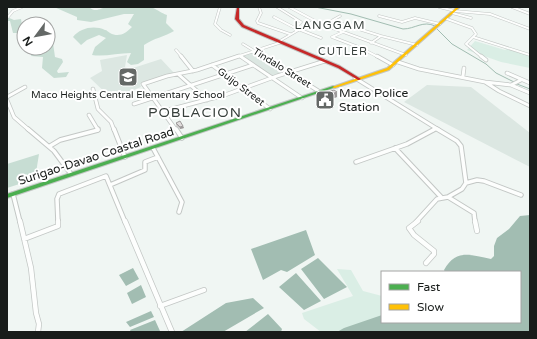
<svg xmlns="http://www.w3.org/2000/svg" width="537" height="339" viewBox="0 0 537 339" font-family="'Varela Round',sans-serif">
  <rect width="100%" height="100%" fill="#f0f6f3"/>
  <path fill="#dce7e2" d="M260,50L274,61L290,71L271,77L242,56Z
    M127,55L125,67L130,69L161,59L175,74L140,84L141,87L112,99L90,78L102,71L100,60Z
    M427,85L471,87L530,133V167L404,102Z"/>
  <path fill="#daeee5" d="M475,41L505,50L509,47L530,54V68L501,62L467,50Z
    M337,269L351,270L363,291L382,296V322L389,332H321L304,319L302,313L353,296Z"/>
  <path fill="#c7ddd3" d="M54,7H89C97,14 100,7 109,7C117,7 149,5 153,8C158,10 161,13 167,15L166,23L174,31C164,37 154,38 144,45V60L138,64L131,65L127,62L131,53C118,53 104,57 92,55L95,47L106,38L99,35L87,40L81,45L73,37C80,28 94,25 105,30C107,30 108,32 110,33C119,38 126,33 132,27L128,24L134,14H124L91,22L77,20V17Z
    M7,17L14,20L21,19L22,25H24V33H13L10,21H7Z
    M48,41L53,43L55,57L62,59L63,62L57,71L58,73L69,72L66,77L54,78L42,68L43,57L31,56L32,53L29,48H48Z
    M39,154L35,179L7,188V164Z"/>
  <path fill="#a2bdb2" d="M530,215V332H337L344,328L382,315V322H520V272H445L444,270C456,248 471,255 491,259L494,256V246L497,238L509,229L520,216Z
    M306,230L315,255L287,272L281,270L263,280L251,249Z
    M318,258L347,287L324,299L301,269Z
    M133,268L139,279L126,286L119,275Z
    M296,273L321,301L304,310L279,287Z
    M141,285L146,297L132,304L127,293Z
    M253,298L264,308L223,332H181L226,303Z
    M151,311L154,317L130,327L126,322Z
    M268,314L282,329L281,332H245Z
    M155,320L160,331L131,332L130,330Z"/>
  <g fill="none" stroke-linecap="round" stroke-linejoin="round">
    <path stroke="#a2bdb2" stroke-width="1" d="M315,7L351,14L403,29C415,29 423,20 435,26
      M437,29L452,44L486,64L496,73L514,82
      M517,84L530,89"/>
    <defs>
      <path id="street-far3" d="M220,7L215,24L221,30L230,35
        M259,7L261,13L257,21L258,23L290,34
        M277,7L301,22L295,28L296,30
        M289,7L319,23L406,55
        M439,7L455,11L490,14L530,29
        M512,7L530,14
        M452,13L471,18
        M379,16L402,22L415,18L440,24
        M274,17L295,28
        M7,18L13,11L22,7
        M447,19L472,28L476,34L466,44L482,57
        M333,21L381,36
        M324,25L340,16
        M298,29L321,38
        M343,32L332,37L361,48L378,57
        M473,37L530,55
        M278,42L314,21
        M371,43L381,36L417,45
        M243,44L264,57
        M176,50L182,57
        M240,56L242,57
        M236,57L279,43"/>
      <path id="street-far2" d="M181,56L193,71
        M240,56L302,98
        M263,56L320,92
        M377,56L393,65
        M481,56L486,60
        M398,62L419,69L485,82
        M212,65L270,109
        M507,73L530,83
        M178,74L207,100
        M463,76L464,68
        M355,78L439,130
        M511,85L521,80
        M93,89L98,109L111,122L114,130
        M530,93L511,85L485,82L499,91L530,106
        M7,97L25,87
        M7,100L14,117L29,130
        M134,104L253,65
        M164,111L225,95L277,76L325,61
        M89,115L98,130
        M176,130L143,84L167,76L197,70L239,56
        M433,130L436,128"/>
      <path id="street-far1" d="M28,129L54,151L71,174
        M114,129L125,157
        M176,129L182,138
        M437,129L457,141L461,146L466,183L462,189L448,197
        M50,146L60,140L98,130V129
        M153,148L182,202L179,212
        M395,148L441,197
        M356,162L407,144L435,129
        M466,183L477,180L484,181L521,195
        M110,185L145,170V162L158,157
        M13,194L20,222
        M58,222L57,199L59,194L106,176L125,222
        M416,222L437,199L448,197L474,213L475,222"/>
      <path id="street" d="M20,221L31,268L36,313L39,324L38,332
        M125,221L172,332
        M418,221L409,228L414,235L434,251V254L426,263
        M475,221L477,231
        M24,239L58,226V221
        M160,306L204,290"/>
      <path id="fast" d="M333,86H334L336,87L7,198V194Z"/>
      <path id="slow" d="M457,7H460L389,70L335,88H334L332,87L387,68Z"/>
      <path id="jam" d="M237,7H239V19L244,25L340,66L361,79L359,80H358L338,68L242,27L235,19Z"/>
    </defs>
    <use href="#street-far3" stroke="#c3c7c5" stroke-width="3"/>
    <use href="#street-far2" stroke="#c3c7c5" stroke-width="4.5"/>
    <use href="#street-far1" stroke="#c3c7c5" stroke-width="5.5"/>
    <use href="#street" stroke="#c3c7c5" stroke-width="6"/>
    <use href="#fast" stroke="#c3c7c5" stroke-width="2"/>
    <use href="#slow" stroke="#c3c7c5" stroke-width="2"/>
    <use href="#jam" stroke="#c3c7c5" stroke-width="2"/>
    <use href="#street-far3" stroke="#fdfefd" stroke-width="2"/>
    <use href="#street-far2" stroke="#fdfefd" stroke-width="3"/>
    <use href="#street-far1" stroke="#fdfefd" stroke-width="3.5"/>
    <use href="#street" stroke="#fdfefd" stroke-width="4.5"/>
    <use href="#fast" fill="#4caf50" fill-rule="evenodd"/>
    <use href="#slow" fill="#ffc107" fill-rule="evenodd"/>
    <use href="#jam" fill="#c62828" fill-rule="evenodd"/>
  </g>
  <path fill="#c1bdbd" d="M320,95L337,97L323,102L320,100Z
    M176,123L183,126L184,128L180,129L176,125Z"/>
  <path fill="#9d9a9a" d="M337,92V97L323,102V97Z
    M183,126L184,128L180,129V127Z"/>
  <path fill="#e0dcdc" stroke="#9d9a9a" d="M334,90L337,92L323,97L320,95Z
    M180,121L183,126L180,127L176,123Z"/>
  <defs>
    <symbol id="school-square" viewBox="-11 -11 22 22"><rect x="-9" y="-9" width="18" height="18" rx="4" fill="#646866" stroke="#fff"/><path d="M0-5L7-2L0 1L-7-2ZM-4 1L0 2.5L4 1V4Q0 6-4 4Z" fill="#fff"/></symbol>
    <symbol id="civic-square" viewBox="-11 -11 22 22"><rect x="-9" y="-9" width="18" height="18" rx="4" fill="#646866" stroke="#fff"/><path d="M-.6-6.5H3V-4.5H.6V-3L4-1V1h2V6H-6V1h2V-1L-.6-3ZM-1.2 2.5V6h2.4V2.5Z" fill="#fff"/></symbol>
  </defs>
  <g fill-rule="evenodd">
    <use href="#school-square" x="117" y="66" width="22" height="22"/>
    <use href="#civic-square" x="314" y="89" width="22" height="22"/>
  </g>
  <g text-anchor="middle" dominant-baseline="central" stroke-width="4" stroke-linejoin="round" paint-order="stroke">
    <g font-size="10" fill="#181c1a" stroke="#fff">
      <text transform="translate(282 68) rotate(32)">Tindalo Street</text>
      <text transform="translate(241 87) rotate(37)">Guijo Street</text>
    </g>
    <g font-size="10" fill="#181c1a" stroke="#fff">
      <text x="128" y="95">Maco Heights Central Elementary School</text>
    </g>
    <g font-size="11" letter-spacing="1" fill="#373f3b" stroke="#fff">
      <text x="343" y="51">CUTLER</text>
    </g>
    <g font-size="12" letter-spacing="1" fill="#373f3b" stroke="#fff">
      <text x="330" y="25">LANGGAM</text>
    </g>
    <g font-size="12" fill="#181c1a" stroke="#fff" text-anchor="start">
      <text x="339" y="93">Maco Police<tspan x="339" dy="14">Station</tspan></text>
    </g>
    <g font-size="12" fill="#181c1a" stroke="#fff">
      <text transform="translate(96 156) rotate(-18)">Surigao-Davao Coastal Road</text>
    </g>
    <g font-size="14" letter-spacing="1" fill="#373f3b" stroke="#fff">
      <text x="195" y="112">POBLACION</text>
    </g>
  </g>
  <rect width="537" height="339" fill="none" stroke="#181c1a" stroke-width="16"/>
  <rect x="381" y="271" width="140" height="52" fill="#ffffff" stroke="#a3a4a3"/>
  <rect x="389" y="284" width="20" height="6" fill="#4caf50" stroke="#a3a4a3"/>
  <text x="417" y="291" font-size="12" fill="#181c1a">Fast</text>
  <rect x="389" y="304" width="20" height="6" fill="#ffc107" stroke="#a3a4a3"/>
  <text x="417" y="311" font-size="12" fill="#181c1a">Slow</text>
  <g transform="translate(36 36) rotate(238)"><circle r="19" fill="#ffffff" stroke="#a3a4a3"/>
  <path d="M0-3L7 15L0 10L-7 15Z" fill="#646866"/>
  <text y="-6" font-size="11" font-weight="bold" text-anchor="middle" fill="#181c1a">N</text>
  </g>
</svg>
